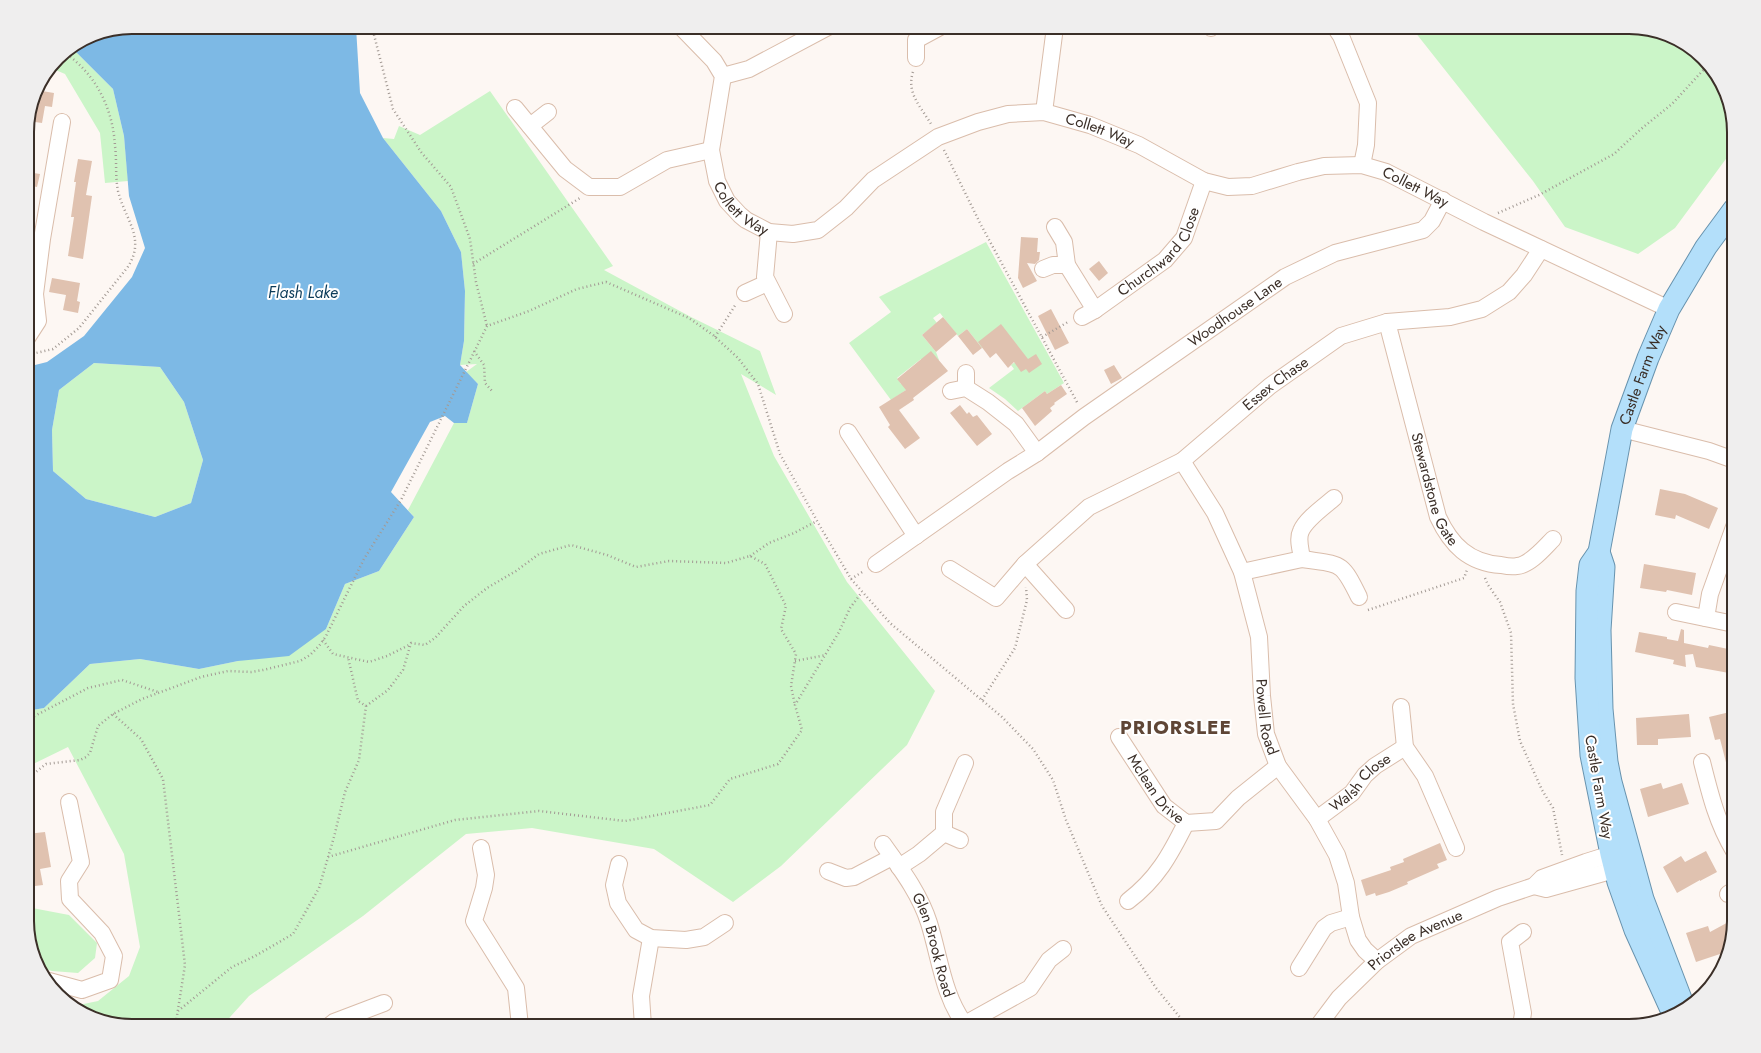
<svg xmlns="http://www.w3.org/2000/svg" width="1761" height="1053" viewBox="0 0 1761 1053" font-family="Jost,sans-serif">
  <rect width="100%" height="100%" fill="#fdf7f3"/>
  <path fill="#cbf5c8" d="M1411,27H1628L1681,41L1720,80L1734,126V148L1675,228L1638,254L1565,227L1533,181Z
    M72,48L113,89L124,136L128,181L105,183L100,133L65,74L51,68L58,58Z
    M490,91L613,266L604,270L691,317L760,351L776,395L741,374L774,456L847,582L935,691L907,745L781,866L733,902L654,849L532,828L466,834L363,916L249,996L222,1026H133L80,1012L74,1006L98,1001L129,976L140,947L124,854L68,747L27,767V711L44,708L90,664L140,659L199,669L238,661L326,629L345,584L379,571L414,517L408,510L454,423H467L478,384L466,372L477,364L460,365L464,341L465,291L461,252L441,211L383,138L394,139L399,126L420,135Z
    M986,242L1064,383L1047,394L1045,391L1018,411L1005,399L989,388L1014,369L1011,365L1022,357L982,348L967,329L958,336L940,313L933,318L937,323L922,335L936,352L939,360L925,371L921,359L897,378L901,384L912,386L891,400L849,343L891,312L879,297Z
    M94,363L160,367L184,402L203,460L191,503L155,517L86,499L53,471L52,430L59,390Z
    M27,907L69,915L97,943L95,958L78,973L52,971L39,967L27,927Z"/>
  <path fill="#7db9e5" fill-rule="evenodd" d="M133,27H356L360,93L383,138L441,211L461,252L465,291L464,341L460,365L478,384L467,423H454L445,416L430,422L391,492L414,517L379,571L345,584L326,629L289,656L238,661L199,669L140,659L90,664L44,708L27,711V367L47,362L84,336L132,277L145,248L129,196L124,136L113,89L72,48L92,35ZM94,363L160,367L184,402L203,460L191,503L155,517L86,499L53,471L52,430L59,390Z"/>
  <path fill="#e0c2b0" d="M36,90L54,93L52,107L45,106L42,123L28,121Z
    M78,159L92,161L86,195L92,196L83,259L68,256L74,217H71L76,182H74Z
    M27,172L40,174L37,187L27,185Z
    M1021,237L1038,238L1037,252H1040L1039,260L1035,264L1027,263L1037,281L1023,288L1018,278Z
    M1099,261L1108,273L1099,281L1089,269Z
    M52,278L80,283L77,301L80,302L78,313L63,310L66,295L49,292Z
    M1051,309L1069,343L1055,350L1038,316Z
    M943,317L957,334L936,352L922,335Z
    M1001,324L1028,359L1036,354L1042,364L1029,373L1026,369L1021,372L1014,362L1008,368L996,353L990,358L978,342Z
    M967,329L982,348L973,355L958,336Z
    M931,351L948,371L913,398L914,400L899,410L920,438L905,449L888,427L890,425L879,407L906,390L897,379Z
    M1114,365L1122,378L1111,384L1104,370Z
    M1061,385L1067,394L1054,403L1055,404L1050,408L1052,411L1035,426L1022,408L1045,391L1047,394Z
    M960,405L967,414L969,412L973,417L977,415L992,434L977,446L950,413Z
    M1660,489L1685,494L1718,508L1709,529L1676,515L1675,519L1655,515Z
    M1644,564L1696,573L1692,595L1667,590L1666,592L1640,588Z
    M1681,629L1684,630V643L1708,648L1709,645L1733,650L1729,673L1696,667L1693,654L1685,655L1686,667L1673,664L1674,660L1635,652L1639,632L1667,637V639L1678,641Z
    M1734,711V778H1730L1720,739L1715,740L1709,717Z
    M1689,714L1691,737L1658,739V745H1637L1636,718Z
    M1661,783L1663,789L1682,783L1689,804L1648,817L1640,789Z
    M45,832L51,867L40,869L43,885L27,887V834Z
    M1440,843L1447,860L1437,864L1439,868L1407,882L1408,884L1389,892L1376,896L1375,893L1366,896L1361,880L1391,870L1390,867L1404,862L1403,859Z
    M1706,851L1717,872L1700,881V880L1677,893L1663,867L1681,856L1685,862Z
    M1734,919L1726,952L1696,962L1686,933L1708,926L1710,932Z"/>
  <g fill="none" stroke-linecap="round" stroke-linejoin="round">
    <defs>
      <g id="minor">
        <path id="s1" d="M681,27L714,61L723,76L711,150L717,181L727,201L740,215L746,220L769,232L793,234L818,230L846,208L873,180L938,137L978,122L1008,114L1044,112L1090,125L1139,145L1204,181L1228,187L1252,186L1298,172L1324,166L1362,165L1386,172L1484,222L1669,309"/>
        <path d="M1210,27L1211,28"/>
        <path d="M1335,27L1341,36L1368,103L1366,145L1362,165"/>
        <path d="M916,58V40L940,27"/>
        <path d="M723,76L749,69L828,27"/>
        <path d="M515,108L565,169L589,187H620L667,160L711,150"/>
        <path d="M1044,112L1055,27"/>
        <path d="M530,126L548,112"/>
        <path id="s2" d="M1055,227L1064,242L1067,265L1095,310L1165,260L1184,238L1204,181"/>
        <path d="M769,232L765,277L784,314"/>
        <path d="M1043,269L1053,265H1067"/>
        <path d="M745,293L767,283"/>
        <path d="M1082,317L1095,310"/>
        <path id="s3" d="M1387,322L1438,517C1451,545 1469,563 1501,565C1506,566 1512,567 1517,566C1530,565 1544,548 1553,539"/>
        <path d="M27,338L38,321L35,294L42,239L62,122"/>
        <path d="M966,388V373"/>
        <path d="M951,391L966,388L988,402L1016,424L1037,453"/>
        <path d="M1622,429L1709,451L1734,460"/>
        <path d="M848,432L916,536"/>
        <path id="s4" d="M1182,461L1215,513L1242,572L1259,637L1262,696L1266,734L1278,766L1317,819L1337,855L1346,883L1351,917L1358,940L1365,950L1377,961"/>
        <path d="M1302,559C1341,565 1341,560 1359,597"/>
        <path id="s5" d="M876,564L1008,471L1037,453L1084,417L1285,277L1335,253L1423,230L1432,221L1443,200"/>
        <path id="s6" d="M1025,564L1089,507L1182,461L1270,386L1341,336L1387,322L1450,317L1482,309L1509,292L1524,275L1541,249"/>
        <path d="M950,569L996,598L1025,564L1066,610"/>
        <path d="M1242,572L1302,559C1301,550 1297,539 1301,531C1306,519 1325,506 1334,498"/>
        <path d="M1676,612L1734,624"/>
        <path d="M1706,618L1710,594L1734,527"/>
        <path d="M1401,707L1405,747L1425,776L1456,848"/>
        <path id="s7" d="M1119,737L1164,806L1186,823L1216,821L1238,798L1278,766"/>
        <path d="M1702,762C1710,794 1717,823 1734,851"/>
        <path id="s8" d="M1317,819L1352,793L1365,775L1375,766L1405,747"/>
        <path d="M944,833V812L965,763"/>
        <path id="s9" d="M883,844C901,869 920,894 929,923C940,958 943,996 966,1026"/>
        <path d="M481,848L486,875L484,888L474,921L516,988L520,1026"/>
        <path d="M619,864L614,885L618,903L636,930L651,938L686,940L704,937L725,923"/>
        <path d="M899,867L919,854L944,833L960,840"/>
        <path d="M828,871L846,878L854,877L892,857"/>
        <path d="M1534,886L1546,889L1625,867"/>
        <path d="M1728,894L1734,890"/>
        <path d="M1128,901C1157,879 1170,855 1186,823"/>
        <path d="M1299,968L1324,928L1331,923L1351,917"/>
        <path d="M49,981L82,990L110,980L114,956L102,933L70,899L69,881L81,862L69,802"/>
        <path d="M965,1024L1030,988L1049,960L1063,949"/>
        <path d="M329,1026L334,1022L384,1003"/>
        <path d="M643,1026L641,996L651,938"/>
        <path id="s10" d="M1318,1026L1339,998L1377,961L1411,936L1498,898L1534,886L1542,878L1586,862L1621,851"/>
        <path d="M1521,1026L1523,1013L1510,942L1523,932"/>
      </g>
      <g id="major">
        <path d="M1599,552L1604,567L1600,630L1602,709L1607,762L1611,782L1643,899L1683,1004"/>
        <path id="s11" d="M1673,1014L1635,930L1618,882L1611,854L1591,755L1586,678L1587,591L1590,565L1599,552L1622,429L1648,358L1669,309L1706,247L1734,209"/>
      </g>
    </defs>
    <use href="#minor" stroke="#dabdab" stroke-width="18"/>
    <use href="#major" stroke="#6893ae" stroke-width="23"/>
    <path stroke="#a39a94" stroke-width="2.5" stroke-dasharray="1 3" stroke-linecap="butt" d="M372,27L393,109L421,152L451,187L470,239L476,282L487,326
      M913,72C906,93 921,107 931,124
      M944,150L981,225L1078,404
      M1498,213L1539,195L1614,154L1641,129L1672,104L1707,66
      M473,264L580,198
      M715,337L736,304
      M1042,337L1068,322
      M474,351L484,365L485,383L493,392
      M27,360L36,353L53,349L79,328L127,268C147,239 125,220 118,191C115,176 117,161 115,146C113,109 96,74 65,53
      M750,556L769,543L794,533L817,521
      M1485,578L1488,585L1500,602L1511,633L1513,704L1520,741L1542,790L1553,808L1562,855
      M851,579L864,571
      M1368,610L1464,578L1467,570
      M323,640L333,654L369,662L387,656L411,644
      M795,661L826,655
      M982,700L1015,648L1027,600L1026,587
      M366,706L388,690L403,670L411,643L425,645L435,638L464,606L487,588L516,571L539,554L571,545L607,555L636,567L669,561L726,563L750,556L765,564L786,606L781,629L796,654L791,686L795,705
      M113,714L141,739L163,779L185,965L176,1022L174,1026
      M27,720L88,688L122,680L158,692
      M27,779L46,764L80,760L86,757L90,753L98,726L113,714L142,699L201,677L228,671L251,672L263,670L300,661L310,655L319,646L326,636L364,559L401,500L487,326L529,311L577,289L606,282L689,318L713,335L738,358L758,384L780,454L821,528L851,579L890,623L1002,717L1033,749L1053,780L1066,820L1102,906L1156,988L1187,1026
      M328,857L455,820L539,811L625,821L710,805L730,779L778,764L802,730L795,705L839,632L850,608L862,592
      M178,1011L232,967L255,956L293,934L319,888L334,837L345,792L359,760L366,706L358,701L348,657"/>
    <use href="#minor" stroke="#fff" stroke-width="16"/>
    <use href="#major" stroke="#b3dffa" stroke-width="21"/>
  </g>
  <g text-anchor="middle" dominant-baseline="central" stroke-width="4" stroke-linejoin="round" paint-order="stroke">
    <g font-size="15" fill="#3b2f28" stroke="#fff">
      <text stroke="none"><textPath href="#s1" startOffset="617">Collett Way</textPath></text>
      <text stroke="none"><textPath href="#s1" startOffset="953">Collett Way</textPath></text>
      <text stroke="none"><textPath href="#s1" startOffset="209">Collett Way</textPath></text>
      <text stroke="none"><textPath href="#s2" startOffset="182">Churchward Close</textPath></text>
      <text stroke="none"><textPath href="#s5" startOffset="439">Woodhouse Lane</textPath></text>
      <text stroke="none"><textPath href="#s11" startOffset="662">Castle Farm Way</textPath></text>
      <text stroke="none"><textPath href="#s6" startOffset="311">Essex Chase</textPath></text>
      <text stroke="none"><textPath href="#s3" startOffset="174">Stewardstone Gate</textPath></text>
      <text stroke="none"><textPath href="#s4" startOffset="274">Powell Road</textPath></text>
      <text stroke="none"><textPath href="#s8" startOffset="57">Walsh Close</textPath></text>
      <text stroke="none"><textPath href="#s7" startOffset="64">Mclean Drive</textPath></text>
      <text transform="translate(1599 787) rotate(80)">Castle Farm Way</text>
      <text stroke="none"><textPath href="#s10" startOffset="132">Priorslee Avenue</textPath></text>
      <text stroke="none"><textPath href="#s9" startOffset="114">Glen Brook Road</textPath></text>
    </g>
    <g font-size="16" font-style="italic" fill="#0b3b59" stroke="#fff">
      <text x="303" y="292">Flash Lake</text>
    </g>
    <g font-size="19" font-weight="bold" letter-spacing="1" fill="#5f4636" stroke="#fff">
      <text x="1176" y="727">PRIORSLEE</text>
    </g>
  </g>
  <path d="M0 0H1761V1053H0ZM132 34H1629A98 98 0 0 1 1727 132V921A98 98 0 0 1 1629 1019H132A98 98 0 0 1 34 921V132A98 98 0 0 1 132 34Z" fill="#efeeee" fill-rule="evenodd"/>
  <path fill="none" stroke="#3b2f28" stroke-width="2" d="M132 34H1629A98 98 0 0 1 1727 132V921A98 98 0 0 1 1629 1019H132A98 98 0 0 1 34 921V132A98 98 0 0 1 132 34Z"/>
</svg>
